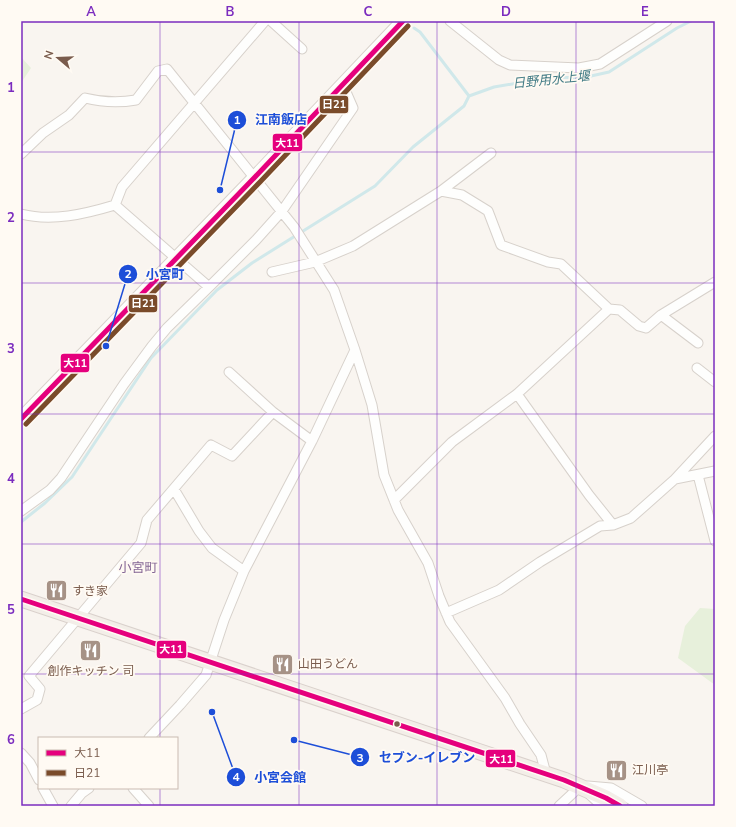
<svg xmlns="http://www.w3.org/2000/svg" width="736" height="827" viewBox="0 0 736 827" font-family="'Nunito Sans','Noto Sans JP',sans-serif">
  <rect width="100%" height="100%" fill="#f9f5f0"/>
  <path fill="#e7f0db" d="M21,57L31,68L21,83Z
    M700,608L715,609V685L678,658L685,626Z"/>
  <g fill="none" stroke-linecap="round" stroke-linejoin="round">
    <path stroke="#d0e8ea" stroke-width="3" d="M414,28L420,32L469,96
      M469,96L494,87L554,77L582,78L609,72L677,28L691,21
      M21,522L45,503L72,477L151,358L217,290L252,263L375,186L413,147L464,106L469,96"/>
    <defs>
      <path id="minor" d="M271,21L302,49
        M450,21L499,60L510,65L579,68L600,64L667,21
        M21,154L43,133L69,115L85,98C101,102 119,103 136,100L158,71L167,69L294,227L334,290L355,350L372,405L384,475L398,510L428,563L439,596L450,622L505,698L520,724L541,755L546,774
        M441,191L462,195L488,211L501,245L548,262L561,264L609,309L620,310L639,326L646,328L661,315L715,282
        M115,205L122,187L265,21
        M21,214C52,222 85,214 115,205
        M272,272L315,262L353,246L441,191L491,153
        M209,287L256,240L282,211L353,108L343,85
        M661,315L698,343
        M697,368L715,382
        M229,372L273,412L312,441
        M517,394L589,495L613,525
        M698,475L715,541
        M675,479L715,436
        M174,489L199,531L212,548L244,571
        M394,500L452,442L517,394L609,309
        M21,511L50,490L61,478L124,384L152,346L167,328L209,287L115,205
        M446,613L499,590L540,562L600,526L613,525L631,518L675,479L715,471
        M21,709L37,700L40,689L29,676L141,543L147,520L211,445L232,456L273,412
        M149,738L180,705L206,675L224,620L244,571L312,441L355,350
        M21,753L30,763L39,780
        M588,786L611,788L642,806
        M43,788L53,806
        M133,788L149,806
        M589,794L602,806
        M71,806L82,793L89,788
        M559,806L573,793L579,785"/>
      <path id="secondary" d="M21,419L255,177L403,21"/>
      <path id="primary" d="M21,599L564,780L606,798L620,806"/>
    </defs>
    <use href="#minor" stroke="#d7d1cb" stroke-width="11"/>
    <use href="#secondary" stroke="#d9d2cb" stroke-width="15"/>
    <use href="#primary" stroke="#dad1cc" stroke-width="17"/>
    <use href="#minor" stroke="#fefefd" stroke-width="9"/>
    <use href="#secondary" stroke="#fefefd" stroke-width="13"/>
    <use href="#primary" stroke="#f3eee8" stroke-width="15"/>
    <defs>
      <path id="bus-1" d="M21,419L255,177L403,21
        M21,599L564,780L606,798L620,806"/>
      <path id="bus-2" d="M26,424L260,182L408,26"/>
    </defs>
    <use href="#bus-1" stroke="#fffaf3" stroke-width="8"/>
    <use href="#bus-2" stroke="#fffaf3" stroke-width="8"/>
    <use href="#bus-1" stroke="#e5007d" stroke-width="5"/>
    <use href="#bus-2" stroke="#7a4b2a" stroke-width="5"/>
  </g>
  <path fill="none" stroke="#7b2cbf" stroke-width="1" stroke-opacity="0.55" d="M160,21V738M299,21V806M437,21V806M576,21V806M21,152H715M21,283H715M21,414H715M21,544H715M21,674H715M160,788V806"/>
  <defs>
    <symbol id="restaurant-square" viewBox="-11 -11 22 22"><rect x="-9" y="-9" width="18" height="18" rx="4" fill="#a69286" stroke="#fffaf3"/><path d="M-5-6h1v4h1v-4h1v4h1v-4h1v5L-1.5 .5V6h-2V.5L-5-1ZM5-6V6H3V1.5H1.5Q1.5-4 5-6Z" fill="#fff"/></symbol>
  </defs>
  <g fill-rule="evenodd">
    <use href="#restaurant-square" x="44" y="578" width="25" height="25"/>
    <use href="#restaurant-square" x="78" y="638" width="25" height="25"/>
    <use href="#restaurant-square" x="270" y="652" width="25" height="25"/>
    <use href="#restaurant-square" x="604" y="758" width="25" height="25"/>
  </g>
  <circle fill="#7a5c4d" stroke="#fffaf3" stroke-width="1.5" cx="397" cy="724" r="3.5"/>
  <g text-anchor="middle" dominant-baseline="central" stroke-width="3.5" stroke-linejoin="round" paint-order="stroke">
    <g font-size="12" fill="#7a5c4d" stroke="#fffaf3" text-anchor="start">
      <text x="72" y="591">すき家</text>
      <text x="298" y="664">山田うどん</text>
      <text x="91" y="671" text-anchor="middle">創作キッチン 司</text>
      <text x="632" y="770">江川亭</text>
    </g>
    <g font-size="13" font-style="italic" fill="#437c86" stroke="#fffaf3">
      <text transform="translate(551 80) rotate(-6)">日野用水上堰</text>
    </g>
    <g font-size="13" fill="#846695" stroke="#fffaf3">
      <text x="138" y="568">小宮町</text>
    </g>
  </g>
  <path fill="none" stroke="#1d4ed8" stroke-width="1.5" d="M220 190L237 120M106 346L128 274M294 740L360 757M212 712L236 777"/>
  <g fill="#1d4ed8" stroke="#fffaf3" stroke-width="1.5">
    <circle cx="220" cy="190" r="4"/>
    <circle cx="106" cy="346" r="4"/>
    <circle cx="294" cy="740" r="4"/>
    <circle cx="212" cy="712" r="4"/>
    <circle cx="237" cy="120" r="10"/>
    <circle cx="128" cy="274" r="10"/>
    <circle cx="360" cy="757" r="10"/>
    <circle cx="236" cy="777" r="10"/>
  </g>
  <g font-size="12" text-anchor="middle" font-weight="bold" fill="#fff">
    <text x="237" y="124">1</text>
    <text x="128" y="278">2</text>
    <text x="360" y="762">3</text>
    <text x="236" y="781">4</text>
  </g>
  <g font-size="13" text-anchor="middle" font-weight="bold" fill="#1d4ed8" stroke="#fffaf3" stroke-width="3.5" stroke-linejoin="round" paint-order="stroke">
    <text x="281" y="124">江南飯店</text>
    <text x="165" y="279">小宮町</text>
    <text x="427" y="762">セブン-イレブン</text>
    <text x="280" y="782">小宮会館</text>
  </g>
  <g stroke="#fffaf3" stroke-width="1.5">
    <rect x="319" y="95" width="30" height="19" rx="4" fill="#7a4b2a"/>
    <rect x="272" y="133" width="31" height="19" rx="4" fill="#e5007d"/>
    <rect x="128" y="294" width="30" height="19" rx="4" fill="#7a4b2a"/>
    <rect x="60" y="353" width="30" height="20" rx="4" fill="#e5007d"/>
    <rect x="156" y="640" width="31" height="19" rx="4" fill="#e5007d"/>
    <rect x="485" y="749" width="31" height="19" rx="4" fill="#e5007d"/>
  </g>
  <g font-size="11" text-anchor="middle" font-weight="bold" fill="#fff">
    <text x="334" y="108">日21</text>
    <text x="287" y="147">大11</text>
    <text x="143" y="307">日21</text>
    <text x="75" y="367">大11</text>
    <text x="171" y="653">大11</text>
    <text x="501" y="763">大11</text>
  </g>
  <rect width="736" height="827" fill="none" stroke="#fffaf3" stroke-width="44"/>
  <rect x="38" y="737" width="140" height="52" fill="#fffaf3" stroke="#cabbb1"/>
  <rect x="46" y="750" width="20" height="6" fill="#e5007d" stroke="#cabbb1"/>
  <text x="74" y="757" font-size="12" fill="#7a5c4d">大11</text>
  <rect x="46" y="770" width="20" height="6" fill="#7a4b2a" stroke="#cabbb1"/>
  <text x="74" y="777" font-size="12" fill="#7a5c4d">日21</text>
  <g transform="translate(58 58) rotate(289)" stroke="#fffaf3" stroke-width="3" paint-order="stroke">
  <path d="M0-3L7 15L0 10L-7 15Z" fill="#7a5c4d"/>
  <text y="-6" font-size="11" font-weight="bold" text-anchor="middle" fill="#7a5c4d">N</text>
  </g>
  <rect x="22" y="22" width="692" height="783" fill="none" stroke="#7b2cbf" stroke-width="1.5"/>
  <g font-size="13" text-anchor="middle" font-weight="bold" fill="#7b2cbf">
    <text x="91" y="16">A</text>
    <text x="230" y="16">B</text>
    <text x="368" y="16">C</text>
    <text x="506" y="16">D</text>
    <text x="645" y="16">E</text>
    <text x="11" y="92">1</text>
    <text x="11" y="222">2</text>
    <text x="11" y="353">3</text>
    <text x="11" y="483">4</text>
    <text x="11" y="614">5</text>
    <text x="11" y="744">6</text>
  </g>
</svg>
